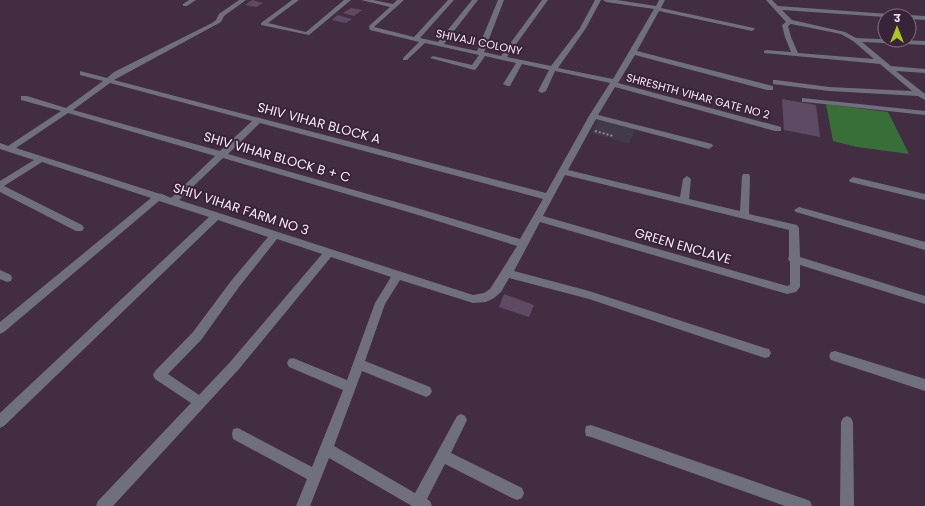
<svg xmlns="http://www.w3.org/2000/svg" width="925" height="506" viewBox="0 0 925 506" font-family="Poppins,'Noto Sans Devanagari',sans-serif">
  <rect width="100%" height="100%" fill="#432d43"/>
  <path fill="#413a4b" d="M598,119L635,129L629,144L591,133Z"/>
  <path fill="#386e38" d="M826,104L888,112L909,154L857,147L833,141Z"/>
  <path fill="#5f4a63" d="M252,0L263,3L256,7L245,5Z
    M351,8L362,10L354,16L343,13Z
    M337,15L352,19L346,23L332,20Z
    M782,99L816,105L820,137L784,130Z
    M504,294L534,305L529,317L499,307Z"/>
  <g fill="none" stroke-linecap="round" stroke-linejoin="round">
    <path stroke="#978496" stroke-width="2" stroke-dasharray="2 2" stroke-linecap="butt" d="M595,131L613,136"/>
    <path fill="#6f6f7d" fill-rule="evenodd" d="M189,0H196L187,6H183V4Z
      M239,0H246L224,16L221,22L114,80L546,193L589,116L610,83L555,71L546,91L542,93L538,91L549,70L522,64L510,86H507L503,84L516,63L485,56L476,69L474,70L430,58L433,56L472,65L479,55L425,43L407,60H403V58L419,42L370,30L369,26L390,7L361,0H373L393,4L397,0H404L374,27L414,37L448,0H454L420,38L438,42L472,0H478L444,44L477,51L498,0H504L484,52L501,56L542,0H548L507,57L551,66L580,28L595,0H601L586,28L558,68L613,79L654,9L606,2L603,0H617L656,6L659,0H665L661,8L754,28L755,29L752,31L659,11L637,51L773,86V90H767L635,55L618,83L781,127V131H775L615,87L598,115L712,144L713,146L709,149L596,119L568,170L680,197L683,179L687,176L691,179L689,199L740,211L742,176L743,174H749L750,176L749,214L797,225L799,228L800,257L925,296V304L800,265V287L796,292L787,294L540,222L514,271L589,291L765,348L769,349L771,353L769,357L765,358L589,299L509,278L501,292L494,298L486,302L473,303L400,280L385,304L365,361L430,387L432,391L430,395L426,397L362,371L334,446L415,493L457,416L461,414L465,416L467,420L451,453L522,488L524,493L522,498L517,500L512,498L445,464L427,499L430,501L432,506H412L329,458L310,506H296L307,479L233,439L232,434L233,429L238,428L312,467L343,390L289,367L287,363L289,359L293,358L347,380L375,303L391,277L331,257L239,369L113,506H96L98,501L191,403L155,379L153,375L155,371L193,332L231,281L268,237L218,220L4,426L0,428V413L209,217L159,201L4,332L0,334V322L151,198L42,162L4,186L82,225L84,228L82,231H76L0,192V181L34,160L0,149V143L8,146L61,111L21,100V96H27L66,108L103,81L80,75V71L107,78L114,72L212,23L216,20L219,14ZM110,83L252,121L220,151L73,110ZM68,113L215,156L171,198L162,194L157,193L16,148ZM260,123L543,199L520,239L417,208L228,154ZM223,158L415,214L517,246L490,289L484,293L473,295L179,200ZM565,175L789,230V256L788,259L790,262V285L787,286L543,216ZM277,239L322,254L231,361L199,395L168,374L201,340L239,287Z
      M292,0H299L268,23L306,32L344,0H351L309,35L261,25V23Z
      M766,0H772L778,6L903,15L904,16L885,17L782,10L792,20L845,32L856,38L925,41V45L862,42L891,66L925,69V73L896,71L925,94V100L918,96L829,91L773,84V80H776L829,87L912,91L880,64L764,53V51L766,50L791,52L785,37L782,25L786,22ZM791,24L841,34L853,41L874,59L798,53L791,37L788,26Z
      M909,15L925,16V20L909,19V16H907Z
      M802,98L925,111V115L805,102H802Z
      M853,177L925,194V200L850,182L849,180Z
      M799,207L925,242V250L796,212L794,210Z
      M0,270L11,275L12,278L11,281L7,282L0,279Z
      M835,351L925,379V391L831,360L829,356L831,352Z
      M847,416L851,418L853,422L854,506H840L841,422L843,418Z
      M591,425L805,499L810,501L812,506H785L591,437L586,436L585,431L586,426Z"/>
  </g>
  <g text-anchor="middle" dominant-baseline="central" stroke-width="4" stroke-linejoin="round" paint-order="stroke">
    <g font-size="11" fill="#f7e8f6" stroke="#382338">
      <text transform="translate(479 42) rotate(12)">SHIVAJI COLONY</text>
      <text transform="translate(698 96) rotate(15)">SHRESHTH VIHAR GATE NO 2</text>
    </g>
    <g font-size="13" fill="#f7e8f6" stroke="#382338">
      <text transform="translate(319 123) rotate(15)">SHIV VIHAR BLOCK A</text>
      <text transform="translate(277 157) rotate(16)">SHIV VIHAR BLOCK B + C</text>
      <text transform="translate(241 209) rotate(18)">SHIV VIHAR FARM NO 3</text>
      <text transform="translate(683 246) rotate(16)">GREEN ENCLAVE</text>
    </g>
  </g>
  <g transform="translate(897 28)"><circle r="19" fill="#382338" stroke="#847284"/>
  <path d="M0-3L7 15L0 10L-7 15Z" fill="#a7c820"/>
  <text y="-6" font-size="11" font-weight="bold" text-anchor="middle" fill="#f7e8f6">उ</text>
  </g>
</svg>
